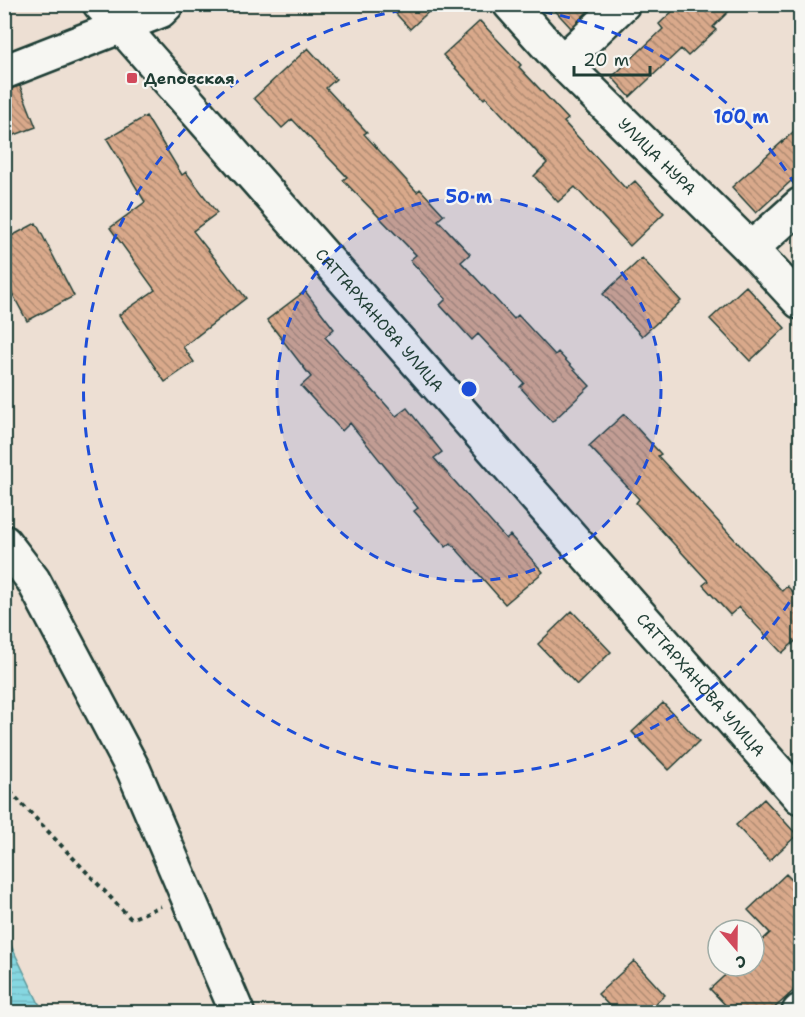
<svg xmlns="http://www.w3.org/2000/svg" width="805" height="1017" viewBox="0 0 805 1017" font-family="'Shantell Sans',sans-serif">
  <defs>
    <pattern id="water-rules" width="6" height="5" patternUnits="userSpaceOnUse" patternTransform="scale(1.5)"><rect width="6" height="5" fill="#86d7e1"/><path d="M0 2.5h6" fill="none" stroke="#73b9c2"/></pattern>
    <pattern id="building-back-hatch" width="6" height="6" patternUnits="userSpaceOnUse" patternTransform="scale(1.5)"><rect width="6" height="6" fill="#d9a98b"/><path d="M-1 5l2 2M0 0l6 6M5-1l2 2" fill="none" stroke="#af8b72"/></pattern>
  </defs>
  <rect width="100%" height="100%" fill="#eddfd3"/>
  <filter id="ink" filterUnits="userSpaceOnUse"><feTurbulence type="fractalNoise" baseFrequency=".0167" numOctaves="2"/><feDisplacementMap in="SourceGraphic" scale="12" xChannelSelector="R" yChannelSelector="G"/><feConvolveMatrix kernelMatrix="1 2 1 2 8 2 1 2 1" color-interpolation-filters="sRGB"/></filter>
  <g filter="url(#ink)">
    <path fill="url(#water-rules)" stroke="#5d999c" stroke-width="1.5" d="M5,933L43,1012H5Z"/>
    <path fill="url(#building-back-hatch)" stroke="#1f3d34" stroke-width="1.5" d="M387,4H437L410,29Z
      M549,4H595L571,28Z
      M680,4H736L713,27L716,30L688,56L681,49L630,97L612,77L663,29L659,24Z
      M480,21L521,65L519,67L568,119L564,122L626,189L635,181L664,213L630,246L575,187L558,202L534,176L547,163L486,97L484,99L443,55Z
      M308,48L336,79L326,88L367,132L364,134L417,192L420,189L444,215L438,220L470,254L461,262L514,319L518,315L555,355L558,352L590,386L552,422L520,387L524,383L478,334L472,340L440,305L446,299L410,260L416,255L343,180L347,177L292,119L282,128L254,98Z
      M20,86L36,127L4,139V90Z
      M146,116L182,175L186,172L217,213L193,231L246,298L183,347L194,362L165,382L119,315L155,290L110,228L145,202L107,139Z
      M801,125V172L756,213L732,187Z
      M36,223L74,296L27,321L4,278V240Z
      M642,258L681,301L642,336L603,294Z
      M746,286L785,328L750,361L710,319Z
      M305,291L334,329L325,337L396,416L407,408L442,452L434,458L506,539L510,535L543,572L505,604L451,543L446,547L414,511L418,508L350,423L342,431L301,386L311,377L267,320Z
      M624,414L661,454L658,456L782,591L787,586L801,600V636L782,653L739,607L730,615L703,585L708,581L636,503L639,499L589,446Z
      M572,611L611,652L577,685L538,644Z
      M663,703L699,741L669,770L632,732Z
      M764,799L797,835L769,861L736,825Z
      M786,874L801,889V984L770,1012H732L710,989L735,966H754V948L770,933L748,910Z
      M634,961L665,995L646,1012H615L598,994Z"/>
    <g fill="none" stroke-linecap="round" stroke-linejoin="round">
      <defs>
        <g id="minor">
          <path id="s1" d="M100,4L122,27L800,797"/>
          <path id="s2" d="M510,4L562,62L751,249L800,302"/>
          <path d="M562,62L623,4"/>
          <path d="M4,72L160,11L167,4"/>
          <path d="M751,249L800,205"/>
          <path d="M4,542L33,580L134,771L237,1012"/>
          <path d="M799,1012L800,1011"/>
        </g>
      </defs>
      <use href="#minor" stroke="#1f3d34" stroke-width="38"/>
      <path stroke="#1f3d34" stroke-width="4" stroke-dasharray="4.5 4.5" stroke-linecap="butt" d="M4,785L131,919L161,906"/>
      <use href="#minor" stroke="#f6f6f2" stroke-width="33"/>
    </g>
  </g>
  <circle cx="469" cy="389" r="192" fill="#1d4ed8" fill-opacity=".12"/>
  <g fill="none" stroke="#1d4ed8" stroke-width="3" stroke-dasharray="10 8">
    <circle cx="469" cy="389" r="192"/>
    <path d="M799 587A385 385 0 1 1 449 5M489 5A385 385 0 0 1 799 191"/>
  </g>
  <rect fill="#d1495b" stroke="#f6f6f2" stroke-width="2" x="126" y="72" width="12" height="12" rx="3"/>
  <g text-anchor="middle" dominant-baseline="central" stroke-width="4.5" stroke-linejoin="round" paint-order="stroke">
    <g font-size="16" font-weight="bold" fill="#1f3d34" stroke="#f6f6f2" text-anchor="start">
      <text x="144" y="78">Деповская</text>
    </g>
    <g font-size="16" fill="#1f3d34" stroke="#f6f6f2">
      <text stroke="none"><textPath href="#s2" startOffset="212">УЛИЦА НУРА</textPath></text>
      <text stroke="none"><textPath href="#s1" startOffset="422">САТТАРХАНОВА УЛИЦА</textPath></text>
      <text stroke="none"><textPath href="#s1" startOffset="908">САТТАРХАНОВА УЛИЦА</textPath></text>
    </g>
  </g>
  <circle cx="469" cy="389" r="9" fill="#1d4ed8" stroke="#f6f6f2" stroke-width="3"/>
  <g font-size="18" text-anchor="middle" font-weight="bold" fill="#1d4ed8" stroke="#f6f6f2" stroke-width="4.5" stroke-linejoin="round" paint-order="stroke">
    <text x="741" y="123">100 m</text>
    <text x="469" y="203">50 m</text>
  </g>
  <rect width="805" height="1017" fill="none" stroke="#f6f6f2" stroke-width="24"/>
  <rect x="12" y="12" width="781" height="993" fill="none" stroke="#1f3d34" stroke-width="2" filter="url(#ink)"/>
  <g transform="translate(736 948) rotate(160)"><circle r="28" fill="#f6f6f2" stroke="#a0aca6" stroke-width="1.5"/>
  <path d="M0-4.5L10 22L0 15L-10 22Z" fill="#d1495b"/>
  <text y="-9" font-size="16" font-weight="bold" text-anchor="middle" fill="#1f3d34">С</text>
  </g>
  <path d="M574 66v9h76v-9" fill="none" stroke="#1f3d34" stroke-width="3"/>
  <text x="583" y="66" font-size="18" fill="#1f3d34" stroke="#f6f6f2" stroke-width="4.5" paint-order="stroke">20 m</text>
</svg>
